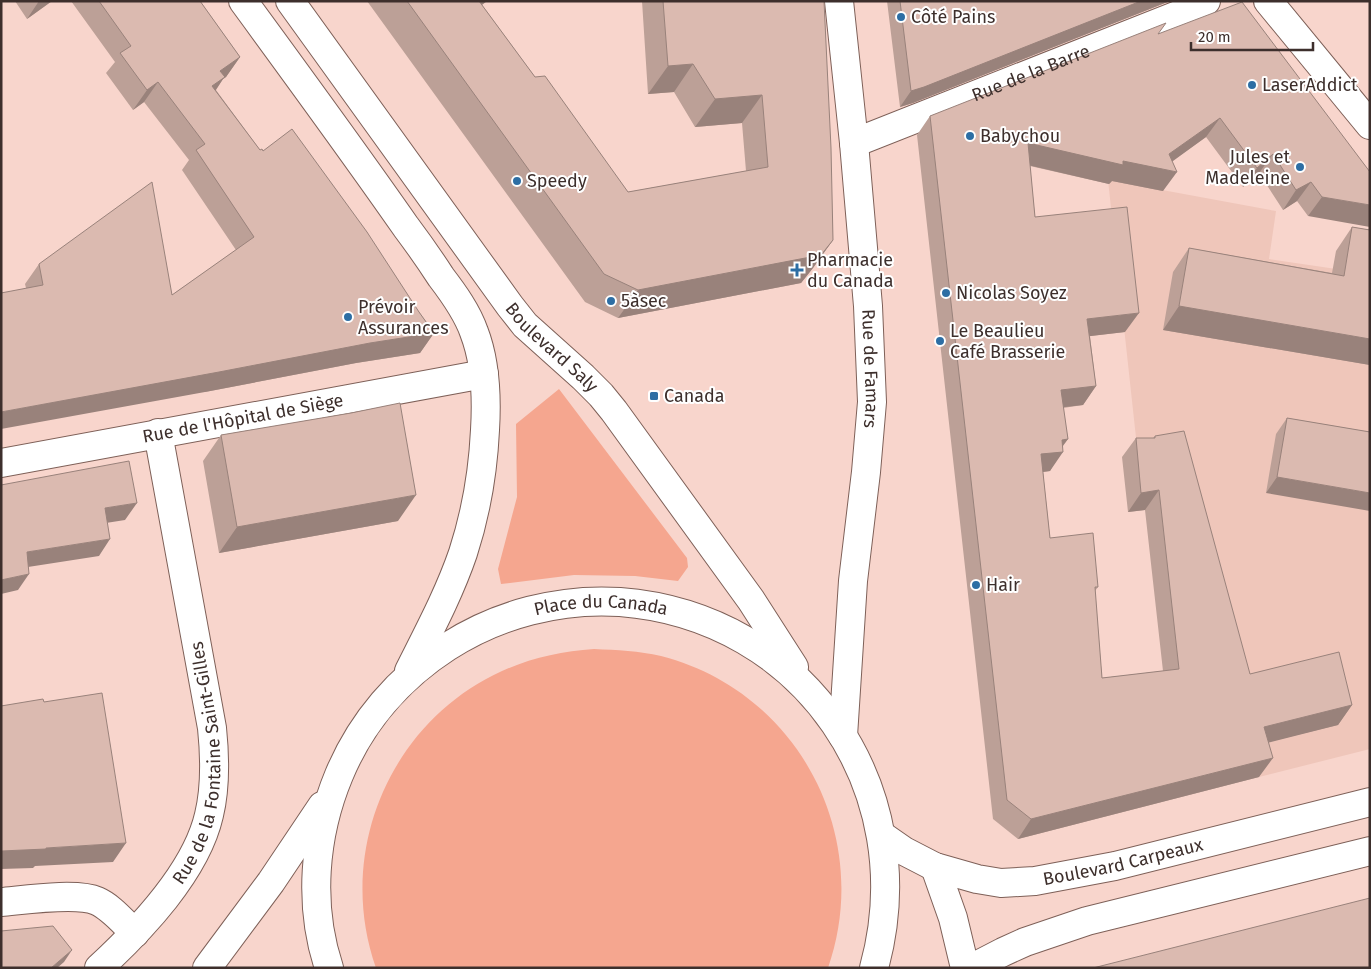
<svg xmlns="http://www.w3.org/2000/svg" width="1371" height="969" viewBox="0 0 1371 969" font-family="'Fira Sans',sans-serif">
  <rect width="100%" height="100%" fill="#f8d5cc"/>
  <path fill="#efc6ba" d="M1108,180L1276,211L1269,259L1370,274V749L1259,777L1138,456Z"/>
  <path fill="#f5a68f" d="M559,389L687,558L688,567L678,581L635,576L574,575L501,584L498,569L517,497L516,424Z
    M594,649C617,650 639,651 661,656C798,691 874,836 828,968H376C335,852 390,722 502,671C531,658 562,651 594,649Z"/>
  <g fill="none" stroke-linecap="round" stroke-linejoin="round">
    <defs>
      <g id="minor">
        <path id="s1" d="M839,1L854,143L868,306L872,402L866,472L853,581L843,736"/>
        <path d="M1268,1L1370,125"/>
        <path id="s2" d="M854,143L1193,9L1206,1"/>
        <path id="s3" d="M1,463L484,374"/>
        <path d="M935,867L953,918L965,968"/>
        <path d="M1,902C24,900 77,892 97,901C111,907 123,922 135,933"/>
        <path id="s4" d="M99,968C141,929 196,872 209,815C216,786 215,757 212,728L158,433"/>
      </g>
      <g id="major">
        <path d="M243,1C298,76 353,151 406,227C418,243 430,260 441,277C454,294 467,312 474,332C486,363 487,397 485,430C483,472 476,513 463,553C449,594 428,633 409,671"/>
        <path id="s5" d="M290,1L510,306L525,325L583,377L601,395L614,411L751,600L794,667"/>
        <path id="s6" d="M881,835L904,851L935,867L977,879L1001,883L1035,881L1115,866L1370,802"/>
        <path d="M207,968L271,882L322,806"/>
        <path id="s7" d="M329,968C308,905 314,835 339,775C361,722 399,678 447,647C498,614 560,598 620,602C805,616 923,790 874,968"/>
        <path d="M972,968L1003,952L1025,942L1087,921L1370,851"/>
      </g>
    </defs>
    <use href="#minor" stroke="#7e6058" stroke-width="30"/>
    <use href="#major" stroke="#7e6058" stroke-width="30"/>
    <use href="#minor" stroke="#fff" stroke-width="28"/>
    <use href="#major" stroke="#fff" stroke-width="28"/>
  </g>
  <path fill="#bca097" d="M15,1H52L27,19Z
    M71,1H200L240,57L226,77L223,79L216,90L260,150L419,312L434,333L420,353L356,363L205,392L26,288L25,284L39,264L172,295L236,250L182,170L189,160L144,102L133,110L106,73L115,62Z
    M367,1H487L482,5L535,77L628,192L746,171L742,123L695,127L674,92L648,94L642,1H824L833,240L813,268L801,283L618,318L585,302Z
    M887,1H1170L913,103L900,107Z
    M1158,34L1370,172L1308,216L1297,201L1283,210L1259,173L1243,187L1206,137L1172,161L1163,191L1112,181L1109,184L1030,166L1035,217L1125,332L1090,336L1096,386L1083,405L1063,408L1068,439L1063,446L1050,471L1043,472L1050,538L1098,587L1095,591L1102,678L1163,671L1145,510L1128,512L1122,457L1136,438H1153L1155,436L1250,674L1352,705L1338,725L1268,742L1259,777L1018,839L993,819L917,135L930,116Z
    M1352,227L1370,230V365L1163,330L1173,272L1189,248L1332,273L1336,251Z
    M351,413L398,521L219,553L203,461L221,435Z
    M1287,418L1370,432L1266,493L1276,434Z"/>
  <path fill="#99827b" d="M39,1H52L27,19Z
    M472,1H487L456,24Z
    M1141,1H1170L913,103L900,107L911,91Z
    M240,57L226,77L223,79L211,97L199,106L220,71Z
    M693,64L674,92L648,94L668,66Z
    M158,82L144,102L133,110L147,90Z
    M762,95L742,123L695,127L715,99Z
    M1220,118L1206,137L1162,169L1177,172L1163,191L1112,181L1109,184L1015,162L1028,143L1123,161L1169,154Z
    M1273,154L1259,173L1243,187L1257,168Z
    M1311,182L1297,201L1283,210L1296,190Z
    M1322,197L1370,205V227L1308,216Z
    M833,240L813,268L801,283L618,318L638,290Z
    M1179,306L1370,339V365L1163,330Z
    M1139,313L1125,332L1074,338L1087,319Z
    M434,333L420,353L356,363L205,392L1,429V412L370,343Z
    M1096,386L1083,405L1047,409L1061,390Z
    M1068,439L1058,452H1063L1050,471L1027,474L1041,454L1062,440Z
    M1277,477L1370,493V511L1266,493Z
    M1159,490L1145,510L1128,512L1141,493Z
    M416,495L398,521L219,553L237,527Z
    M137,503L125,520L93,525L105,508Z
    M110,539L99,556L15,569L27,552Z
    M29,574L18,590L1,594V580Z
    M1352,705L1338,725L1251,747L1264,727Z
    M1273,758L1259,777L1018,839L1031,819Z
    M126,843L113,862L35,866L33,868L1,869V851Z
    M72,950L64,962L57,968H51Z"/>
  <path fill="#dbbab0" stroke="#99827b" d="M99,1H200L240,57L220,71L225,77L212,86L260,150L262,149L263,151L292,129L367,232L419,312L434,333L370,343L219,372L1,412V293L43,285L39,264L152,182L172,295L254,237L196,150L205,144L158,82L147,90L120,53L131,46Z
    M407,1H479L535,77L545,76L628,192L768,167L762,95L715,99L693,64L668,66L663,1H824L831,148L833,240L821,255L638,290L604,274Z
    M900,1H1141L924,87L911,91Z
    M1242,2L1370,172V205L1322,197L1311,182L1296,190L1273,154L1257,168L1220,118L1169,154L1177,172L1123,161V165L1028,143L1035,217L1127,207L1139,313L1087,319L1096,386L1061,390L1068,439L1062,440L1063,452L1041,454L1050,538L1093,533L1098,587H1095L1102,678L1179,669L1159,490L1141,493L1136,438H1155V436L1184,431L1250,674L1339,652L1352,705L1264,727L1273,758L1031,819L1007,800L930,116L1166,23L1158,34Z
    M1352,227L1370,230V339L1179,306L1189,248L1344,276Z
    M400,403L416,495L237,527L221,435L351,413Z
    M1287,418L1370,432V493L1277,477Z
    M129,461L137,503L105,508L110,539L27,552L29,574L1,580V485Z
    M102,693L126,843L46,848V849L1,851V706L43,699L44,702Z
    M1370,898V968H1093Z
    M53,926L72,950L51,968H1V931Z"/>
  <g fill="#2d6ea4" stroke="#fff" stroke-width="2">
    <circle cx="901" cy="17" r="5"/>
    <circle cx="1252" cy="85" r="5"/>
    <circle cx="970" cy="136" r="5"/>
    <circle cx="1300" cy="167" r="5"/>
    <circle cx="517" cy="181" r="5"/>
    <path d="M794.5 262.5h5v5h5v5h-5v5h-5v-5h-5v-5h5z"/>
    <circle cx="946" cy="293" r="5"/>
    <circle cx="611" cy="301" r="5"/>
    <circle cx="348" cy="317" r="5"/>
    <circle cx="940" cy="341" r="5"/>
    <rect x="649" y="391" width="10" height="10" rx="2.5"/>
    <circle cx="976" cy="585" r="5"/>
  </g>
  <g text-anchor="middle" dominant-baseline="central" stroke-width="4" stroke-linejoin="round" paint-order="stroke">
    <g font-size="18" fill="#3d2f2c" stroke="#fff" text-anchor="start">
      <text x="911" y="17">Côté Pains</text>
      <text x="1262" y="85">LaserAddict</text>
      <text x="980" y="136">Babychou</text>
      <text x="1290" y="157" text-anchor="end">Jules et<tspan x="1290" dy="21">Madeleine</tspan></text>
      <text x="527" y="181">Speedy</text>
      <text x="807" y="260">Pharmacie<tspan x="807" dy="21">du Canada</tspan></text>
      <text x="956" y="293">Nicolas Soyez</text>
      <text x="621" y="301">5àsec</text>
      <text x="358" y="307">Prévoir<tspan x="358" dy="21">Assurances</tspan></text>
      <text x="950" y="331">Le Beaulieu<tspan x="950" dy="21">Café Brasserie</tspan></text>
      <text x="664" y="396">Canada</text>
      <text x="986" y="585">Hair</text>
    </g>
    <g font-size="18" fill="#3d2f2c" stroke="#fff">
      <text stroke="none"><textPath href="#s2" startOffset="190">Rue de la Barre</textPath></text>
      <text stroke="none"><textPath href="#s5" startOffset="435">Boulevard Saly</textPath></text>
      <text stroke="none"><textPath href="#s1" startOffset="369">Rue de Famars</textPath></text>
      <text stroke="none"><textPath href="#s3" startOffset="246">Rue de l'Hôpital de Siège</textPath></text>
      <text stroke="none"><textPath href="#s7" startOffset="530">Place du Canada</textPath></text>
      <text stroke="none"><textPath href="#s4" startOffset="241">Rue de la Fontaine Saint-Gilles</textPath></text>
      <text stroke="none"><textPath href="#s6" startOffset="255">Boulevard Carpeaux</textPath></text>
    </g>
  </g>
  <rect width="1371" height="969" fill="none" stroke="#3d2f2c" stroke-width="5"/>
  <path d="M1191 42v8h122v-8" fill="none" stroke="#3d2f2c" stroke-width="2.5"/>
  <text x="1198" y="42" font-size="15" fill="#3d2f2c" stroke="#ffffff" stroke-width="4" paint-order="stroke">20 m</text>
</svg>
